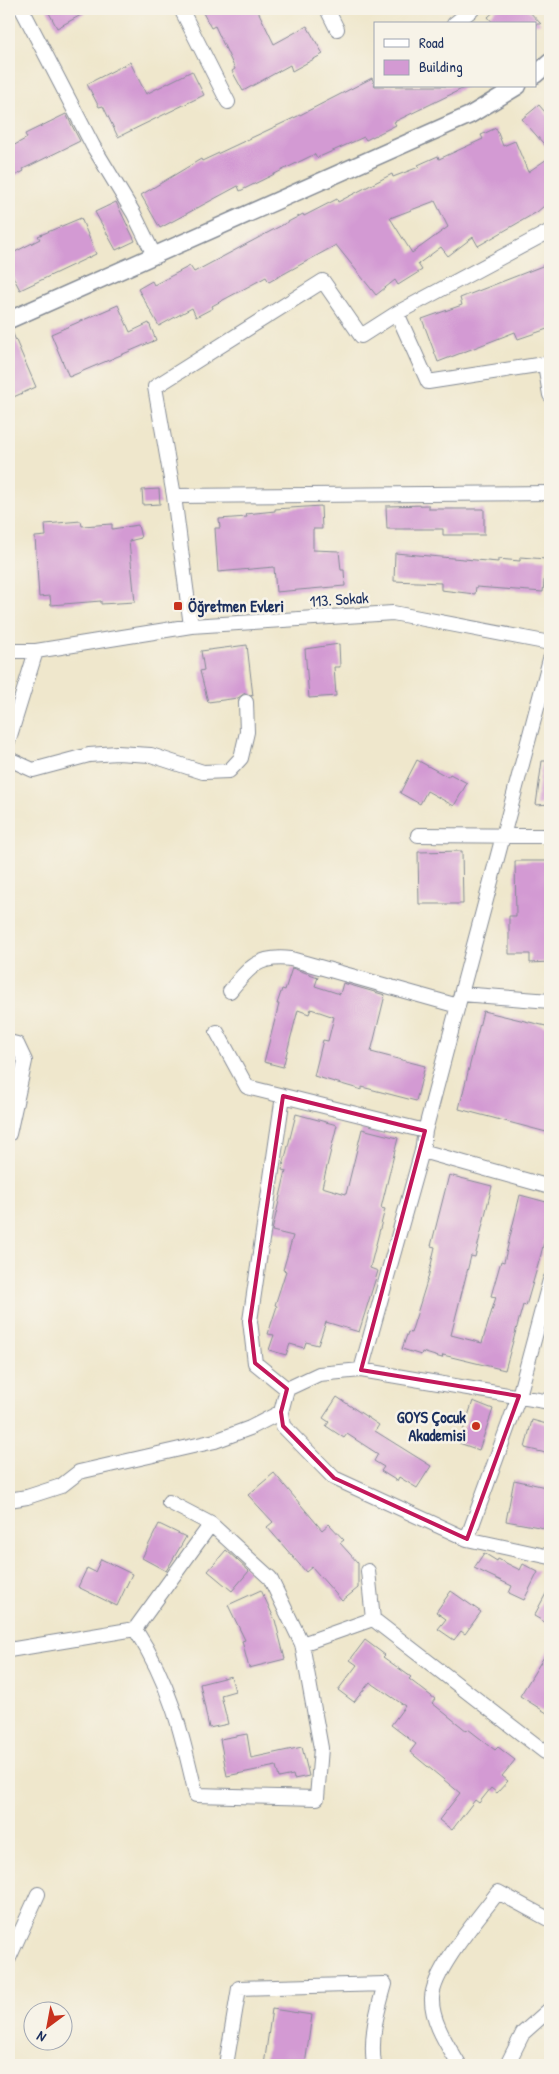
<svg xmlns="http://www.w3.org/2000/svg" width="559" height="2074" viewBox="0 0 559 2074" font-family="'Patrick Hand',sans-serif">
  <rect width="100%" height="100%" fill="#f7f3e8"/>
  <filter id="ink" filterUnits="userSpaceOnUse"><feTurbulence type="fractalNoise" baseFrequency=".02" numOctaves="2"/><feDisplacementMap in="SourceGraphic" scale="10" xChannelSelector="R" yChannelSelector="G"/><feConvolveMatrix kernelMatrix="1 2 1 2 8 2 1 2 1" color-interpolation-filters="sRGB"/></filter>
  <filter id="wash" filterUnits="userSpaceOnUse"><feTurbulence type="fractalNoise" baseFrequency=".0096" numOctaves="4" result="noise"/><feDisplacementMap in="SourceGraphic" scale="20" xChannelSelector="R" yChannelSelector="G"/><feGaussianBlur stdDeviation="1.12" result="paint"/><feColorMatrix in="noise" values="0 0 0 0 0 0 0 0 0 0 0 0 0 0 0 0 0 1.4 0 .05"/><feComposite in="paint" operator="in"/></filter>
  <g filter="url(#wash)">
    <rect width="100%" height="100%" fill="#efe7cc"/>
    <g id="blocks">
      <path fill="#d39ad3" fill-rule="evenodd" d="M47,9H92L57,28Z
        M201,9H257L274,44L307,26L323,54L292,71L290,65L243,91L232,71L235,69L215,26L211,28Z
        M497,9H527L541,24H494L488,17Z
        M130,62L146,94L192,71L204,95L118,137L103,106L99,107L87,84Z
        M372,78L375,86H468L394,122L396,125L366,140L364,137L317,158L315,154L240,191L238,186L160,228L141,195L201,159L202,161L298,116Z
        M539,105L550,118V151L522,119Z
        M66,114L80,141L23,169L24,171L9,179V143L11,147L27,138L25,134Z
        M496,128L503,146L515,141L528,172L550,157V201L537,212L478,246L473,237L448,256L441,247L418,264L422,270L398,285L395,280L376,295L336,245L269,282L266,277L212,306L213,308L196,317L192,308L159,326L138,289L152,281L154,285L190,266L194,272L303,214L304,216L337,199L338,202L392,174L393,177L419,167L418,165L438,156L439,159L483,139L481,135ZM435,201L448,227L412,253L390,218Z
        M116,202L135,241L116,250L95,212Z
        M81,218L96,254L20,290L9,269V255L40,239L38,236Z
        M550,263V328L518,339L515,332L438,362L422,319L462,305L460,298Z
        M118,305L130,332L149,323L156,340L69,377L51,334Z
        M11,329L36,387L9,399V330Z
        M159,489L160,504L143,505L142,490Z
        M429,505V509H484V535H443V529H387L386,506Z
        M321,506L322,529H313V550L339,551L341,570H344L345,586L276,592L274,567L218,572L215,528H220L219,519L247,517L246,514L275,511V509Z
        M81,521L82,526L112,524V529L138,525L141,538L129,541L135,602L101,604V601L51,605L50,596L39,597L35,537L46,536L45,524Z
        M395,553L498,562V559L520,561V557L546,559L543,592L476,587L475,594L441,590V583L394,581Z
        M339,644L340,667H334L336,696L309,698L305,649Z
        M247,645L253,696L245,693L238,698L208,702L200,671L204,670L201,651Z
        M417,760L448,777L450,774L467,783L454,806L427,791L420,804L400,793Z
        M542,761H550V804L536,805Z
        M462,851L463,904H419L418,852Z
        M515,861H548L550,962L530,963V954H509V916H516Z
        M292,968L318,977L315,986L340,994L343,983L385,995L371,1052L425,1066L416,1101L362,1087V1090L314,1076L323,1040L328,1041L334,1017L311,1009L309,1014L298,1010L283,1067L264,1062L279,1004H277L282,989L285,990Z
        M483,1011L550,1027V1133L459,1109Z
        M296,1114L337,1125L322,1187L346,1194L362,1129L398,1138L381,1208L385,1209L370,1268L378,1271L359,1332L326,1322L318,1345L306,1342L304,1348L290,1344L286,1355L269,1350L274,1335L268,1334L277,1306L275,1305L286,1271L283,1270L293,1236L272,1231L286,1171L282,1170Z
        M449,1175L492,1186L475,1257L471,1256L451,1335L482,1343L496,1297L491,1296L501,1261L504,1262L520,1195L550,1203V1218L540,1258L526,1306L523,1305L505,1370L443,1355L442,1358L422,1352L421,1355L402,1349L408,1332L411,1333L428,1278L435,1247L431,1246Z
        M337,1397L379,1425L375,1431L431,1466L417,1488L399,1477L397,1481L381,1471L384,1467L374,1461L378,1454L347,1434L344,1438L326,1426L329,1422L323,1418Z
        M473,1401L493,1409L479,1450L459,1443Z
        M532,1420L550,1425V1454L525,1448Z
        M274,1473L322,1530L329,1524L344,1540L340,1543L358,1563V1588L342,1601L312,1567L306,1572L267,1527L273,1522L248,1495Z
        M514,1480L550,1488V1529L506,1521Z
        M159,1524L186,1537L166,1571L142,1558Z
        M226,1550L249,1571L232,1591L208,1571Z
        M484,1553L497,1561L498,1559L520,1570L523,1564L538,1572L524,1600L509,1593L512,1586L474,1568Z
        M101,1559L132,1574L117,1606L78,1587L87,1568L95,1572Z
        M550,1586V1625L534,1616Z
        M261,1590L275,1620L285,1659L249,1668L242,1641L245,1640L228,1605Z
        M451,1591L481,1612L465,1634L461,1631L454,1640L438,1629L446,1619L436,1612Z
        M365,1640L385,1655L383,1657L411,1677L409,1679L435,1699L432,1703L467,1731L468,1729L495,1750L498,1747L515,1760L502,1776L508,1781L497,1793L491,1788L479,1803L475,1800L452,1830L439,1820L460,1793L410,1752L416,1744L391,1725L405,1706L370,1682L354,1702L338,1690L357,1665L350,1660Z
        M550,1647V1715L520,1696Z
        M231,1676L235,1691L221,1695L228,1724L209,1728L200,1684Z
        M247,1734L251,1758L302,1747L309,1776L294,1779L293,1775L279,1778L276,1766L227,1776L220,1739Z
        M272,2009L312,2015L305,2065H264Z"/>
    </g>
  </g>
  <g filter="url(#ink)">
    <use href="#blocks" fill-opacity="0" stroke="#858b95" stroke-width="1"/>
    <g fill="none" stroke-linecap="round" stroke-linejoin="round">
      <defs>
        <path id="minor" d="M22,9L93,146L134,214L154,255
          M181,9L228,102
          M327,9L337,29
          M454,24L473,9
          M550,231L397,313L428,382L550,363
          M545,364L550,395
          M174,496L155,387L323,281L361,336L397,313
          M191,626L174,496L550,493
          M9,651H36L191,626L393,613L550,643
          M9,739L36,651
          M9,759L33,770L89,755L117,753L151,755L203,772L229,771L241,758L247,732L246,702
          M418,835L550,836
          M230,991C249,967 259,955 291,959L458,1006
          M461,994L550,659
          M217,1032L247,1087L425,1131
          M9,1042L17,1044L25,1061L9,1134
          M283,1096L250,1321L255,1363L287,1389
          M422,1151L550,1187
          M361,1370L422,1151L425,1131L461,994L550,1001
          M550,1402L361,1370L319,1374L287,1389L281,1412L283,1426L334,1478L467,1539L550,1557
          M9,1500L27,1497L61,1486L79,1472L215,1441L250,1428L281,1412
          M169,1502L211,1524
          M211,1524L270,1578L302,1644L321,1748L317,1798L196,1795C182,1733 170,1683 135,1629Z
          M467,1539L519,1396L550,1280
          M368,1571L373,1619L545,1752L550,1747
          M302,1644L373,1619
          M9,1650L135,1629
          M9,1958L38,1894
          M226,2065L239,1988L385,1984C377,2012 370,2036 374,2065
          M459,2065C448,2046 431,2021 432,1998C433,1970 480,1916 498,1892L550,1920
          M507,2065L523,2033L550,2009"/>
        <path id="tertiary" d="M535,75L550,62
          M9,320L470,115L518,86"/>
      </defs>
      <use href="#minor" stroke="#858b95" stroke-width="16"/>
      <use href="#tertiary" stroke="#858b95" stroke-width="19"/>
      <use href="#minor" stroke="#fff" stroke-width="14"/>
      <use href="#tertiary" stroke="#fff" stroke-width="16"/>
    </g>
  </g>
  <path fill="none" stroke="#c2185b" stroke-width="4" stroke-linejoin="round" d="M283,1096L425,1131L361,1370L519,1396L467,1539L334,1478L283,1426L281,1412L287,1389L255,1363L250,1321Z"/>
  <g fill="#c8321e" stroke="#f7f3e8" stroke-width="2">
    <rect x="173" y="601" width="10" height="10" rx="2.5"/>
    <circle cx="476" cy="1426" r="5"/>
  </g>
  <g text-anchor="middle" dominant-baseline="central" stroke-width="5" stroke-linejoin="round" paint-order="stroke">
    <g font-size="16" fill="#1b2f5e" stroke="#f7f3e8">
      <text transform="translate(339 599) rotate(-4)">113. Sokak</text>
    </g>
    <g font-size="16" font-weight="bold" fill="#1b2f5e" stroke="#f7f3e8" text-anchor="start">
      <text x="188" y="606">Öğretmen Evleri</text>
      <text x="466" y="1417" text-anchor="end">GOYS Çocuk<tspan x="466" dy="18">Akademisi</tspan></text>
    </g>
  </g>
  <rect width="559" height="2074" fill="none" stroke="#f7f3e8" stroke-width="30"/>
  <rect x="374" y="22" width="162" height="65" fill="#f7f3e8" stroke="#9fa5b1"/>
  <rect x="384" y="39" width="25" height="8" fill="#ffffff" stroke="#9fa5b1"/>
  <text x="419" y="48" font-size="15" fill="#1b2f5e">Road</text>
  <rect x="384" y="60" width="25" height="15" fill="#d39ad3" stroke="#9fa5b1"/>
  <text x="419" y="72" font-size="15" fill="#1b2f5e">Building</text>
  <g transform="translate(48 2026) rotate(212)"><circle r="24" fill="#f7f3e8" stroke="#9fa5b1"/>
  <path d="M0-4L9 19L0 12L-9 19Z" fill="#c8321e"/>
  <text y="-8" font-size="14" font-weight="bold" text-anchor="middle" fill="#1b2f5e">N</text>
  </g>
</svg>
